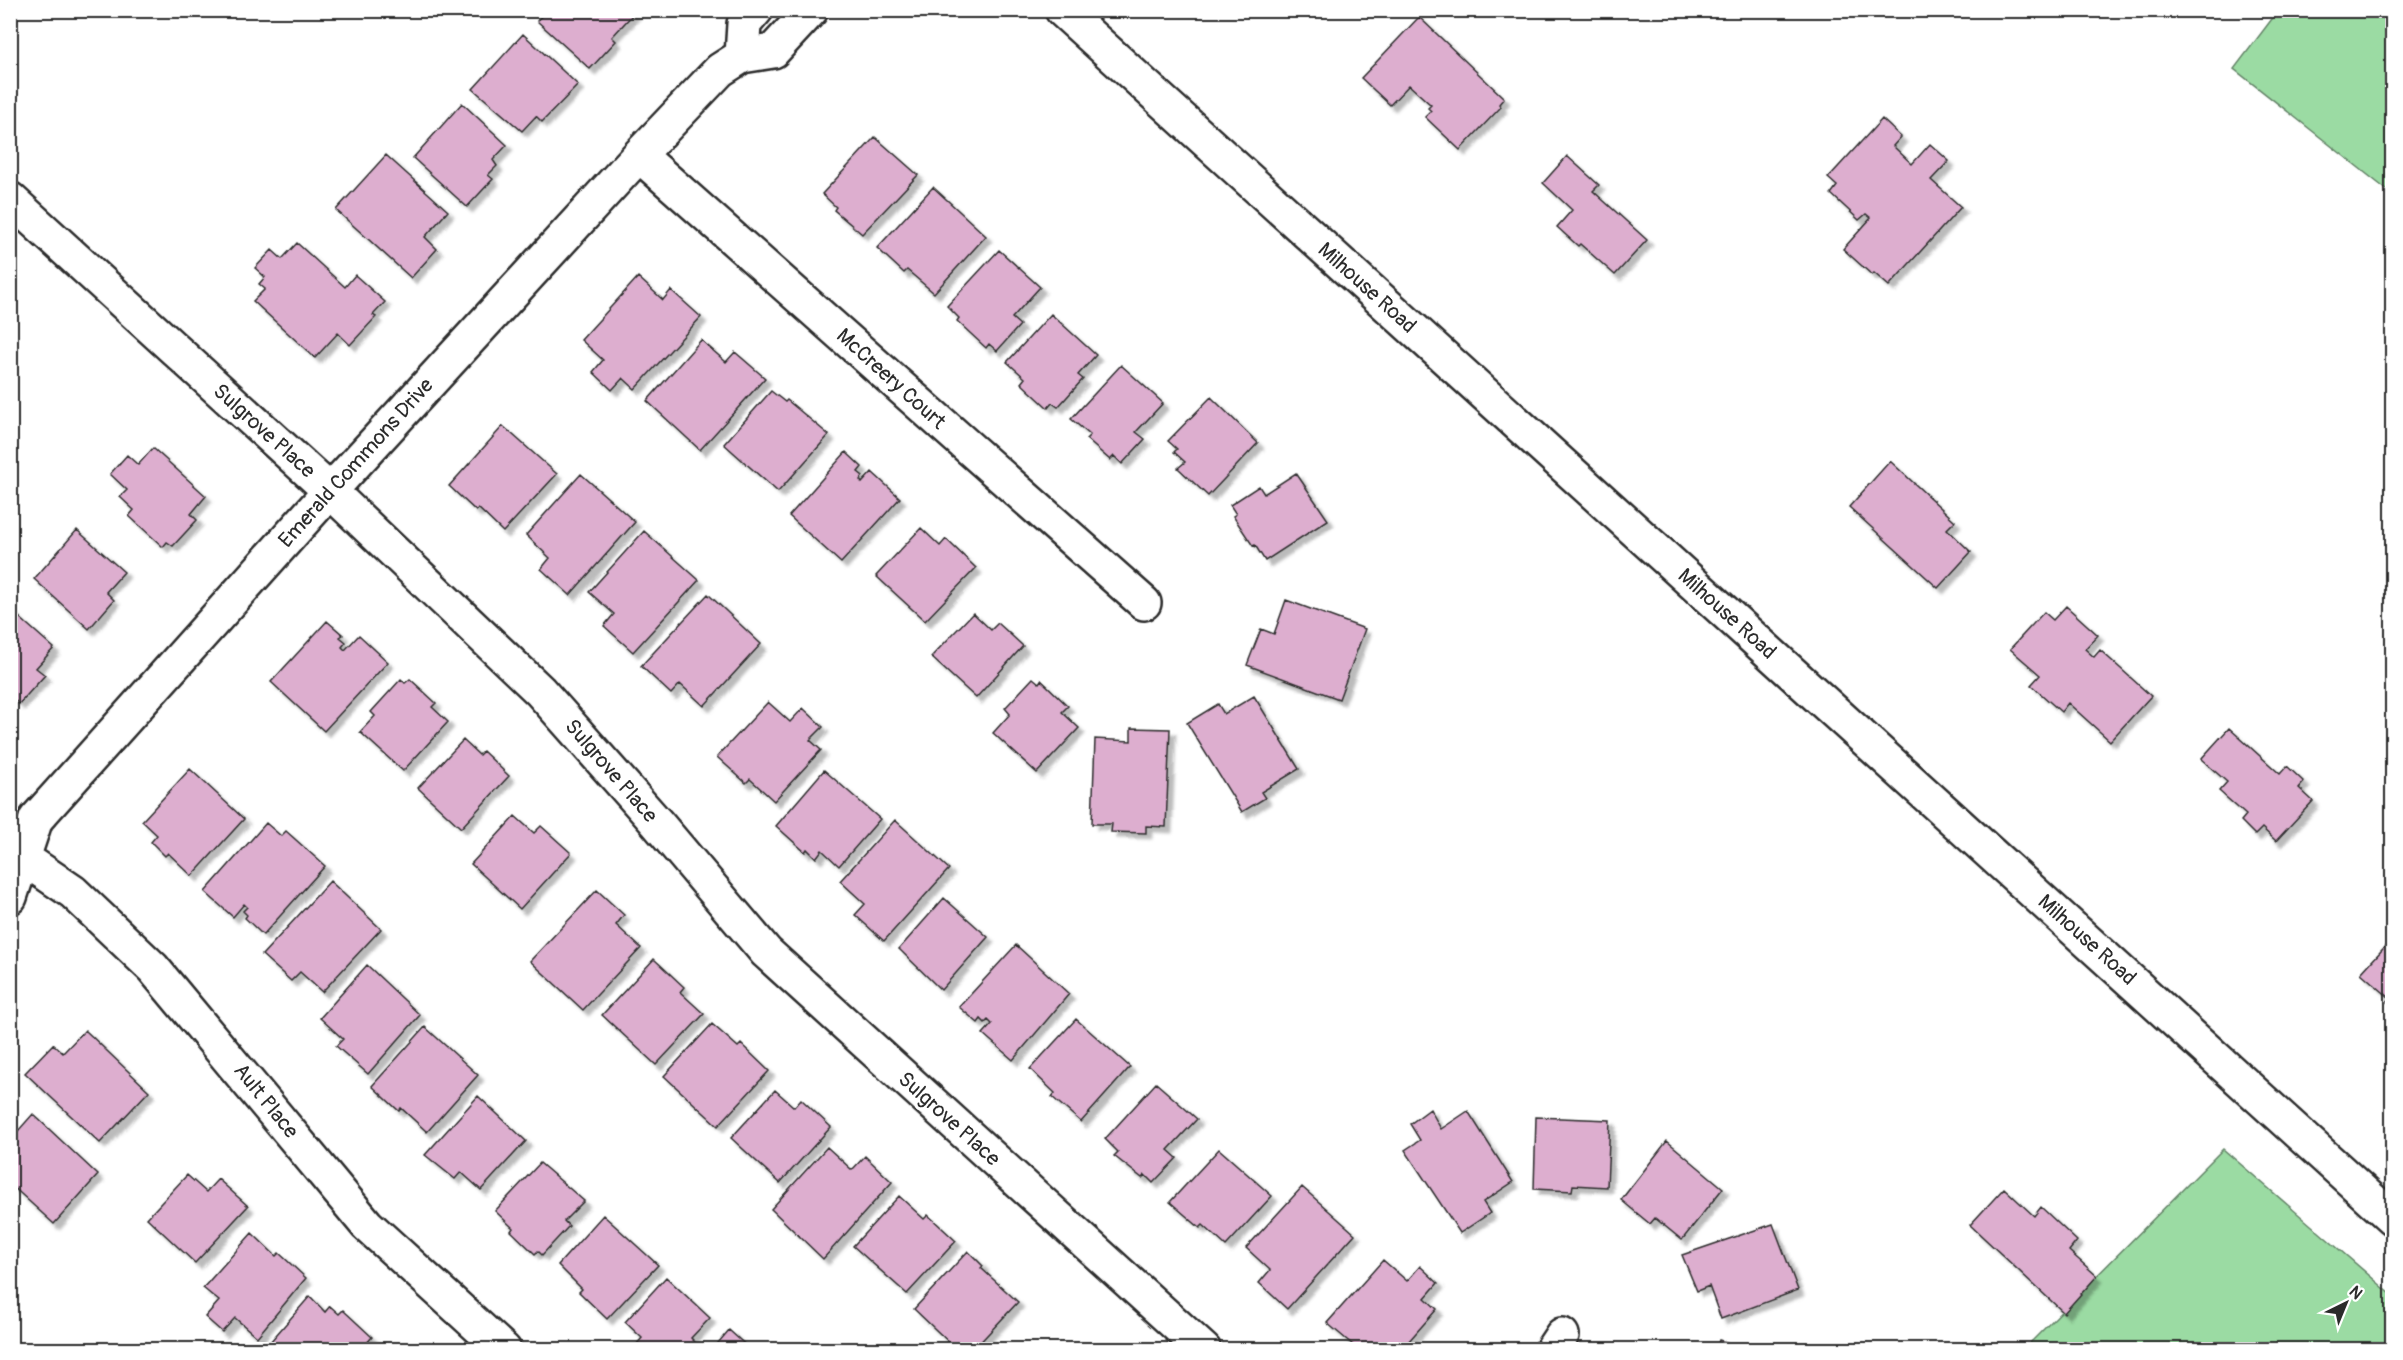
<svg xmlns="http://www.w3.org/2000/svg" width="2403" height="1360" viewBox="0 0 2403 1360" font-family="Pangolin,sans-serif">
  <defs>
    <filter id="shadow"><feDropShadow dx="5.5" dy="5.5" stdDeviation="1.5" flood-color="#0004"/></filter>
  </defs>
  <rect width="100%" height="100%" fill="#fff"/>
  <filter id="ink" filterUnits="userSpaceOnUse"><feTurbulence type="fractalNoise" baseFrequency=".0167" numOctaves="2"/><feDisplacementMap in="SourceGraphic" scale="12" xChannelSelector="R" yChannelSelector="G"/><feConvolveMatrix kernelMatrix="1 2 1 2 8 2 1 2 1" color-interpolation-filters="sRGB"/></filter>
  <g filter="url(#ink)">
    <path fill="#9bdba3" stroke="#638367" stroke-width="1.5" d="M2278,11H2392V194L2234,69Z
      M2223,1149L2392,1295V1349L2023,1350Z"/>
    <path fill="#ddaecf" stroke="#2b2b2b" stroke-width="1.5" filter="url(#shadow)" d="M547,10H633L635,12L612,37L616,41L590,69L537,21Z
      M1419,17L1504,98L1499,104L1501,107L1460,150L1425,117L1431,111L1428,108L1431,105L1409,85L1390,105L1361,78Z
      M523,34L578,85L542,122L536,116L522,131L473,89Z
      M462,103L507,145L493,160L497,166L488,175L493,179L467,207L413,158Z
      M1882,119L1901,137L1893,146L1912,164L1930,144L1949,161L1931,180L1961,207L1889,286L1874,273L1872,275L1843,249L1871,218L1866,214L1859,220L1831,194L1837,186L1828,178Z
      M875,137L918,175L862,234L834,210L836,207L822,194Z
      M386,155L448,211L425,237L437,249L411,278L336,210Z
      M1567,156L1599,185L1593,191L1647,240L1615,275L1580,244L1578,246L1557,227L1572,210L1543,183Z
      M933,187L986,236L934,293L907,270L904,273L877,248Z
      M297,243L345,287L355,275L385,302L373,315L376,317L350,345L338,333L315,358L253,301L265,289L259,284L265,277L255,268L272,250L282,259Z
      M999,250L1040,287L1012,318L1020,325L997,351L989,344L986,348L957,321L959,318L947,306Z
      M638,277L663,300L671,290L701,317L635,389L623,378L612,390L593,372L603,360L581,340Z
      M1051,314L1096,355L1078,375L1083,379L1058,407L1052,403L1048,408L1021,383L1025,378L1007,362Z
      M701,340L726,362L735,352L765,378L700,450L647,401Z
      M1121,365L1163,403L1136,432L1145,439L1122,464L1114,456L1110,460L1086,439L1090,435L1071,419Z
      M771,391L785,402L787,400L829,435L778,492L724,444Z
      M1211,397L1258,443L1208,496L1178,468L1185,462L1174,452L1177,449L1168,441Z
      M503,426L557,474L503,532L478,508L476,511L449,486Z
      M153,448L206,496L191,514L197,520L173,546L167,542L163,547L129,516L134,510L120,497L127,490L110,474L127,455L138,465Z
      M846,452L862,467L858,472L863,476L860,480L862,483L872,472L900,498L841,563L789,516Z
      M1890,461L1955,521L1947,529L1971,552L1938,588L1849,507Z
      M1296,473L1328,520L1265,561L1255,545L1253,546L1233,516L1236,514L1230,505L1259,486L1264,494Z
      M581,474L635,522L570,595L541,569L550,558L526,535Z
      M921,528L940,546L946,539L976,568L925,621L876,576Z
      M77,530L124,572L106,592L114,600L89,629L34,579Z
      M644,531L699,580L633,652L604,626L614,614L589,592Z
      M708,594L761,644L704,706L680,684L671,694L641,666Z
      M1286,600L1365,629L1339,699L1247,665L1261,629L1274,634Z
      M2066,606L2098,635L2085,649L2094,657L2100,650L2151,696L2110,741L2068,703L2061,712L2031,685L2040,675L2010,649L2044,612L2053,620Z
      M10,609L54,648L36,668L45,675L19,704L10,696Z
      M973,613L991,630L998,623L1023,646L976,698L931,657Z
      M327,621L343,635L340,637L346,642L342,647L345,650L359,635L388,662L324,731L271,682Z
      M1033,678L1039,683L1041,680L1068,706L1062,712L1079,728L1037,773L993,733L1010,714L1005,708Z
      M401,679L405,683L410,679L436,703L432,707L448,722L403,771L360,732L375,716L371,712Z
      M1254,696L1299,769L1261,792L1265,798L1242,812L1187,723L1218,704L1224,714Z
      M768,702L790,722L803,708L823,727L810,740L821,750L774,801L750,779L746,783L717,757Z
      M1131,728L1170,729L1166,827L1146,826V833L1111,832L1112,824H1092L1095,739L1131,741Z
      M2229,728L2280,774L2287,766L2304,782L2299,788L2313,801L2276,841L2262,828L2255,835L2241,821L2246,815L2219,791L2227,782L2201,759Z
      M463,740L479,755L483,751L509,776L461,828L418,788Z
      M190,769L244,819L192,876L168,853L165,856L151,842L157,835L142,821Z
      M824,770L880,819L839,866L822,850L816,858L807,849L805,852L776,826Z
      M515,816L534,833L541,826L571,853L520,909L471,864Z
      M895,820L949,869L884,941L855,915L865,904L840,881Z
      M266,823L281,836L286,831L325,866L263,935L245,918L247,915L243,911L247,907L244,904L233,917L205,892Z
      M330,881L381,929L322,992L300,972L291,981L262,955Z
      M597,890L624,915L616,925L641,948L583,1010L530,961Z
      M944,898L988,937L941,990L899,949Z
      M2392,939V1007L2387,1002L2390,998L2361,973Z
      M1016,945L1069,994L1013,1060L983,1034L992,1024L988,1020L985,1023L981,1019L978,1023L959,1007Z
      M654,959L684,987L680,992L704,1014L656,1065L602,1015Z
      M367,965L420,1015L368,1074L336,1046L343,1039L320,1018Z
      M1076,1019L1130,1067L1081,1122L1052,1097L1055,1093L1030,1069Z
      M712,1024L738,1047L741,1044L769,1071L718,1126L664,1076Z
      M425,1027L478,1075L427,1132L401,1108L399,1111L372,1086Z
      M85,1030L149,1091L100,1143L25,1073L53,1044L63,1053Z
      M1156,1083L1197,1119L1168,1150L1177,1158L1153,1183L1145,1175L1142,1178L1114,1156L1118,1152L1105,1139Z
      M775,1090L794,1107L801,1099L831,1127L780,1183L731,1138Z
      M478,1096L526,1141L481,1190L461,1172L455,1179L425,1155Z
      M1430,1109L1441,1129L1468,1111L1513,1182L1483,1202L1490,1213L1460,1233L1405,1150L1420,1140L1410,1124Z
      M33,1114L98,1175L54,1224L10,1184V1129L13,1126L18,1131Z
      M1536,1117L1610,1120L1607,1187L1573,1185L1572,1191L1534,1189Z
      M1667,1141L1723,1188L1682,1240L1655,1218L1650,1224L1621,1200Z
      M827,1147L852,1170L865,1156L892,1182L823,1259L771,1209Z
      M1219,1149L1272,1196L1226,1246L1203,1225L1200,1228L1170,1202Z
      M540,1163L584,1201L564,1221L569,1226L542,1255L538,1251L535,1254L511,1231L513,1228L495,1211Z
      M187,1175L206,1192L218,1179L248,1206L195,1263L147,1218Z
      M1302,1187L1355,1234L1287,1309L1259,1283L1270,1270L1246,1248Z
      M2004,1188L2034,1216L2041,1207L2077,1241L2069,1251L2097,1276L2064,1313L1970,1225Z
      M899,1196L924,1219L928,1215L956,1241L907,1294L853,1246Z
      M603,1215L658,1265L607,1319L579,1292L582,1289L558,1265Z
      M1773,1224L1798,1290L1721,1319L1709,1286L1697,1291L1682,1255Z
      M252,1233L276,1256L279,1253L306,1278L257,1337L235,1318L222,1332L205,1317L219,1301L203,1288Z
      M968,1251L983,1266L981,1268L1018,1302L973,1350H957L914,1309Z
      M1383,1260L1407,1281L1420,1266L1438,1283L1425,1298L1437,1309L1401,1350H1349L1353,1345L1327,1323Z
      M666,1277L710,1318L691,1338L695,1342L689,1350H642L636,1345L642,1338L625,1322Z
      M310,1296L325,1312L330,1306L339,1314L343,1310L372,1337L361,1350H278L270,1342Z
      M729,1330L751,1350H712Z
      M1719,1340L1752,1350H1716Z"/>
    <g fill="none" stroke-linecap="round" stroke-linejoin="round">
      <defs>
        <path id="minor" d="M756,10L744,24L742,56L773,51L811,10
          M639,155L1144,603
          M10,199L330,491L540,691L657,823L766,952L1204,1350
          M23,858L73,892L153,968L367,1225L504,1350
          M10,897L36,819L330,491L639,155L720,70L742,56
          M1552,1350L1562,1335"/>
        <path id="tertiary" d="M1062,10L2392,1218"/>
      </defs>
      <use href="#minor" stroke="#2b2b2b" stroke-width="38"/>
      <use href="#tertiary" stroke="#2b2b2b" stroke-width="38"/>
      <use href="#minor" stroke="#fff" stroke-width="33"/>
      <use href="#tertiary" stroke="#fff" stroke-width="33"/>
    </g>
  </g>
  <g text-anchor="middle" dominant-baseline="central" stroke-width="6" stroke-linejoin="round" paint-order="stroke">
    <g font-size="21" fill="#2b2b2b" stroke="#fff">
      <text transform="translate(1367 288) rotate(42)">Milhouse Road</text>
      <text transform="translate(891 379) rotate(42)">McCreery Court</text>
      <text transform="translate(264 431) rotate(42)">Sulgrove Place</text>
      <text transform="translate(356 463) rotate(-48)">Emerald Commons Drive</text>
      <text transform="translate(1727 614) rotate(42)">Milhouse Road</text>
      <text transform="translate(611 771) rotate(49)">Sulgrove Place</text>
      <text transform="translate(2087 940) rotate(42)">Milhouse Road</text>
      <text transform="translate(266 1101) rotate(51)">Ault Place</text>
      <text transform="translate(949 1119) rotate(42)">Sulgrove Place</text>
    </g>
  </g>
  <rect width="2403" height="1360" fill="none" stroke="#fff" stroke-width="36"/>
  <rect x="18" y="18" width="2367" height="1324" fill="none" stroke="#2b2b2b" stroke-width="2" filter="url(#ink)"/>
  <g transform="translate(2346 1303) rotate(43)" stroke="#ffffff" stroke-width="4.5" paint-order="stroke">
  <path d="M0-4.5L10 22L0 15L-10 22Z" fill="#2b2b2b"/>
  <text y="-9" font-size="16" font-weight="bold" text-anchor="middle" fill="#2b2b2b">N</text>
  </g>
</svg>
